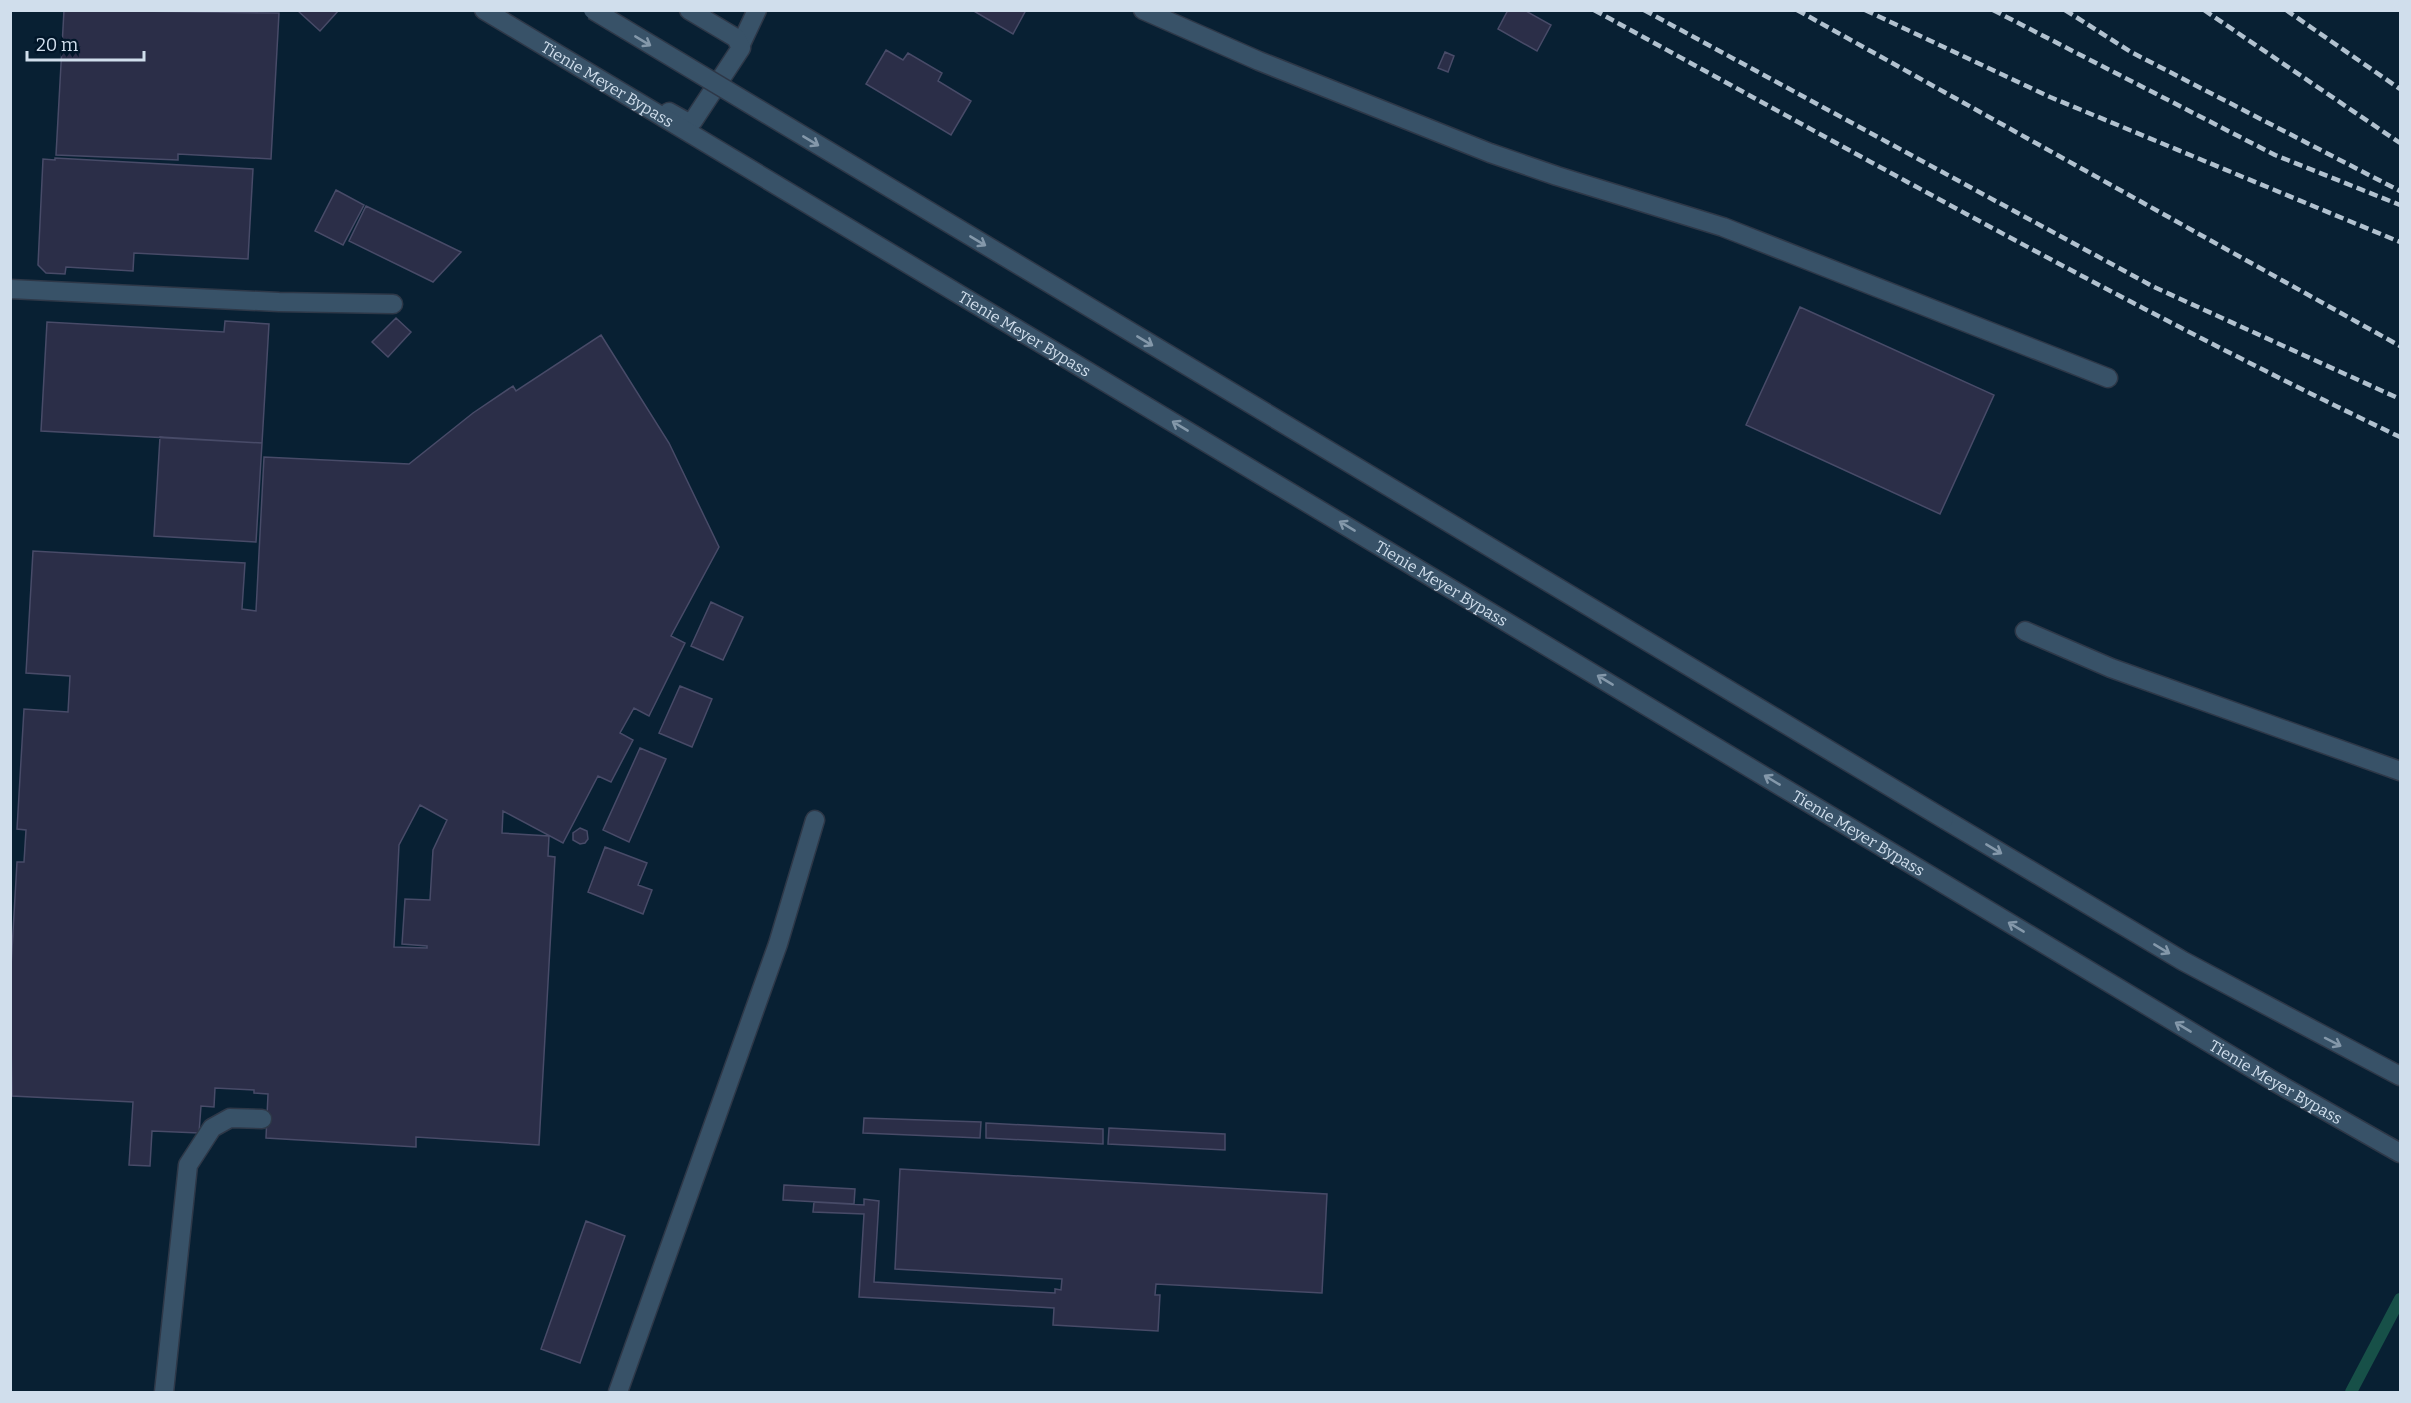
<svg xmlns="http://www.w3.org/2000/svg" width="2411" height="1403" viewBox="0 0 2411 1403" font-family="Bitter,serif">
  <rect width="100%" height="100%" fill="#082033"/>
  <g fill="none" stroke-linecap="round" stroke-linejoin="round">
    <path stroke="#175048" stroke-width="12" d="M2351,1392L2400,1299"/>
  </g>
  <path fill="#2b2e48" stroke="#484b68" stroke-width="1.5" fill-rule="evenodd" d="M64,10L279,13L271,159L178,154V160L56,155Z
    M297,10H339L320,31Z
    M972,10H1026L1013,34Z
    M1508,10H1524L1551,25L1537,51L1498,29Z
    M886,50L903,60L908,53L942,73L938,81L971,101L951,135L866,84Z
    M1445,52L1454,56L1448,72L1438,68Z
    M55,158L253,169L248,259L134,253L133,271L66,267L65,274L46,273L38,265L43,159L55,160Z
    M336,190L364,205L343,245L315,231Z
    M366,206L461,252L433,282L349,241Z
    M1800,307L1994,395L1940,514L1746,425Z
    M396,318L411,332L388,357L372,342Z
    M225,321L269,324L262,443L41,431L47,322L224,332Z
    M601,335L669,443L719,547L671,636L685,643L649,716L634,708L620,733L633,740L611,782L598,776L563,843L503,811L502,833L549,836L548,856L555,857L539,1145L416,1137V1147L266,1138L268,1094L254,1093V1090L215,1088L214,1107L201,1106L199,1133L152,1131L150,1166L129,1165L133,1102L12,1096L10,984L17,862H24L26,830L17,829L24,709L68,712L70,676L26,673L33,551L245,563L242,609L256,611L264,457L409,464L473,413L513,386L516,391ZM420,805L447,820L433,850L430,900L405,899L402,944L427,946V948L394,947L399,845Z
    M160,437L262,443L256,542L154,536Z
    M711,602L743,617L723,660L691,646Z
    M680,686L712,699L692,747L659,733Z
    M640,748L666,759L629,842L603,830Z
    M580,828L587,831L588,839L585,843L580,844L573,840V833Z
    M605,847L647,863L638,885L652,890L643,914L588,892Z
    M864,1118L981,1122L980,1138L863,1133Z
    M986,1123L1103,1129V1144L986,1138Z
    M1109,1128L1225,1134V1150L1108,1144Z
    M900,1169L1327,1194L1322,1293L1156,1284L1155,1295H1160L1158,1331L1053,1325L1054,1308L859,1297L864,1214L813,1212L814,1202L864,1205V1199L879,1201L874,1282L1055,1293V1289L1061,1290L1062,1279L895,1269Z
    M784,1185L855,1189L854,1204L783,1200Z
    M586,1221L625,1236L580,1363L541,1349Z"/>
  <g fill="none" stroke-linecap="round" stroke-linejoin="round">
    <defs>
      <path id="lane" d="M1143,10L1259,61L1490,153L1557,176L1723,227L2108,378
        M741,44L757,10
        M10,289L279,302L393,304
        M2025,631L2111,668L2400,771
        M164,1392L188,1165L212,1128L230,1118L262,1119
        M618,1392L778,944L815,820"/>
      <path id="street" d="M669,112L687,122L693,121L741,48L736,38L689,10"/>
      <g id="secondary">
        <path id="s1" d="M484,10L2275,1082L2400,1153"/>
        <path d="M1944,819L2183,961L2400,1076"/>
      </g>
    </defs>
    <use href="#lane" stroke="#2e3848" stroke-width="21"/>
    <use href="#street" stroke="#2e3848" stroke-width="21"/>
    <use href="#secondary" stroke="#2e3848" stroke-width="21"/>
    <use href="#lane" stroke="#385268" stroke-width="18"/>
    <use href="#street" stroke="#385268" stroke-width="18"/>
    <use href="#secondary" stroke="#385268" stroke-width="18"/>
    <path stroke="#b1c1cf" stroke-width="4.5" stroke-dasharray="9 4.5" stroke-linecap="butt" d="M1594,10C1861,156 2126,306 2400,437
      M1644,10L2154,287L2400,399
      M1797,10L2400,346
      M1865,10L2050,97L2400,242
      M1993,10L2275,155L2400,205
      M2065,10L2131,52L2400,191
      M2204,10L2400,143
      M2286,10L2400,89"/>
    <defs>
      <path id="secondary-bridge" d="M593,10L1944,819"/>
    </defs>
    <use href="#secondary-bridge" stroke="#2e3848" stroke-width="21" stroke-linecap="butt"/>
    <use href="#secondary-bridge" stroke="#385268" stroke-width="18"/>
  </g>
  <defs><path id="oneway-shaft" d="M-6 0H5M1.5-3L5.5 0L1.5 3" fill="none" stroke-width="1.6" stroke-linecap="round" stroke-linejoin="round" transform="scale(1.5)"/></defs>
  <g stroke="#8498aa">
    <use href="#oneway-shaft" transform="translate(643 41) rotate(31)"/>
    <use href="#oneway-shaft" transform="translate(811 141) rotate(31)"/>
    <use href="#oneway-shaft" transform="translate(978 241) rotate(31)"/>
    <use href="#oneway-shaft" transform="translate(1145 341) rotate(31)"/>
    <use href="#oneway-shaft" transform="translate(1180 426) rotate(-149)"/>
    <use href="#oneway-shaft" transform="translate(1347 526) rotate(-149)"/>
    <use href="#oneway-shaft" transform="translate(1605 680) rotate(-149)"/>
    <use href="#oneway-shaft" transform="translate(1772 780) rotate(-149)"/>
    <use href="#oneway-shaft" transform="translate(1994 849) rotate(31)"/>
    <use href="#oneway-shaft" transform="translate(2016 927) rotate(-149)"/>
    <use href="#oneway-shaft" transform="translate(2162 949) rotate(31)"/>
    <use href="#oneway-shaft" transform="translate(2183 1027) rotate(-149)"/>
    <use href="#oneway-shaft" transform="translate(2333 1042) rotate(27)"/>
  </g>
  <g text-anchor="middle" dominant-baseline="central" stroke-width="5" stroke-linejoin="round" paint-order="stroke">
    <g font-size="16" fill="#d0deec" stroke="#011629">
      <text stroke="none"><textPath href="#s1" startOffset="144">Tienie Meyer Bypass</textPath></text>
      <text stroke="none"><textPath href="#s1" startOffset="630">Tienie Meyer Bypass</textPath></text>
      <text stroke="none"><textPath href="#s1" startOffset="1116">Tienie Meyer Bypass</textPath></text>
      <text stroke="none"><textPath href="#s1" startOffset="1602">Tienie Meyer Bypass</textPath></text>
      <text stroke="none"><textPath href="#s1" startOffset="2088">Tienie Meyer Bypass</textPath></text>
    </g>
  </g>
  <rect width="2411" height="1403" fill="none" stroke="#d0deec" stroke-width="24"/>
  <path d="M27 51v9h117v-9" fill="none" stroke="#d0deec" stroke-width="3"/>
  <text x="36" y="51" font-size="18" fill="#d0deec" stroke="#011629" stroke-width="4.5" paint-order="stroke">20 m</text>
</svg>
